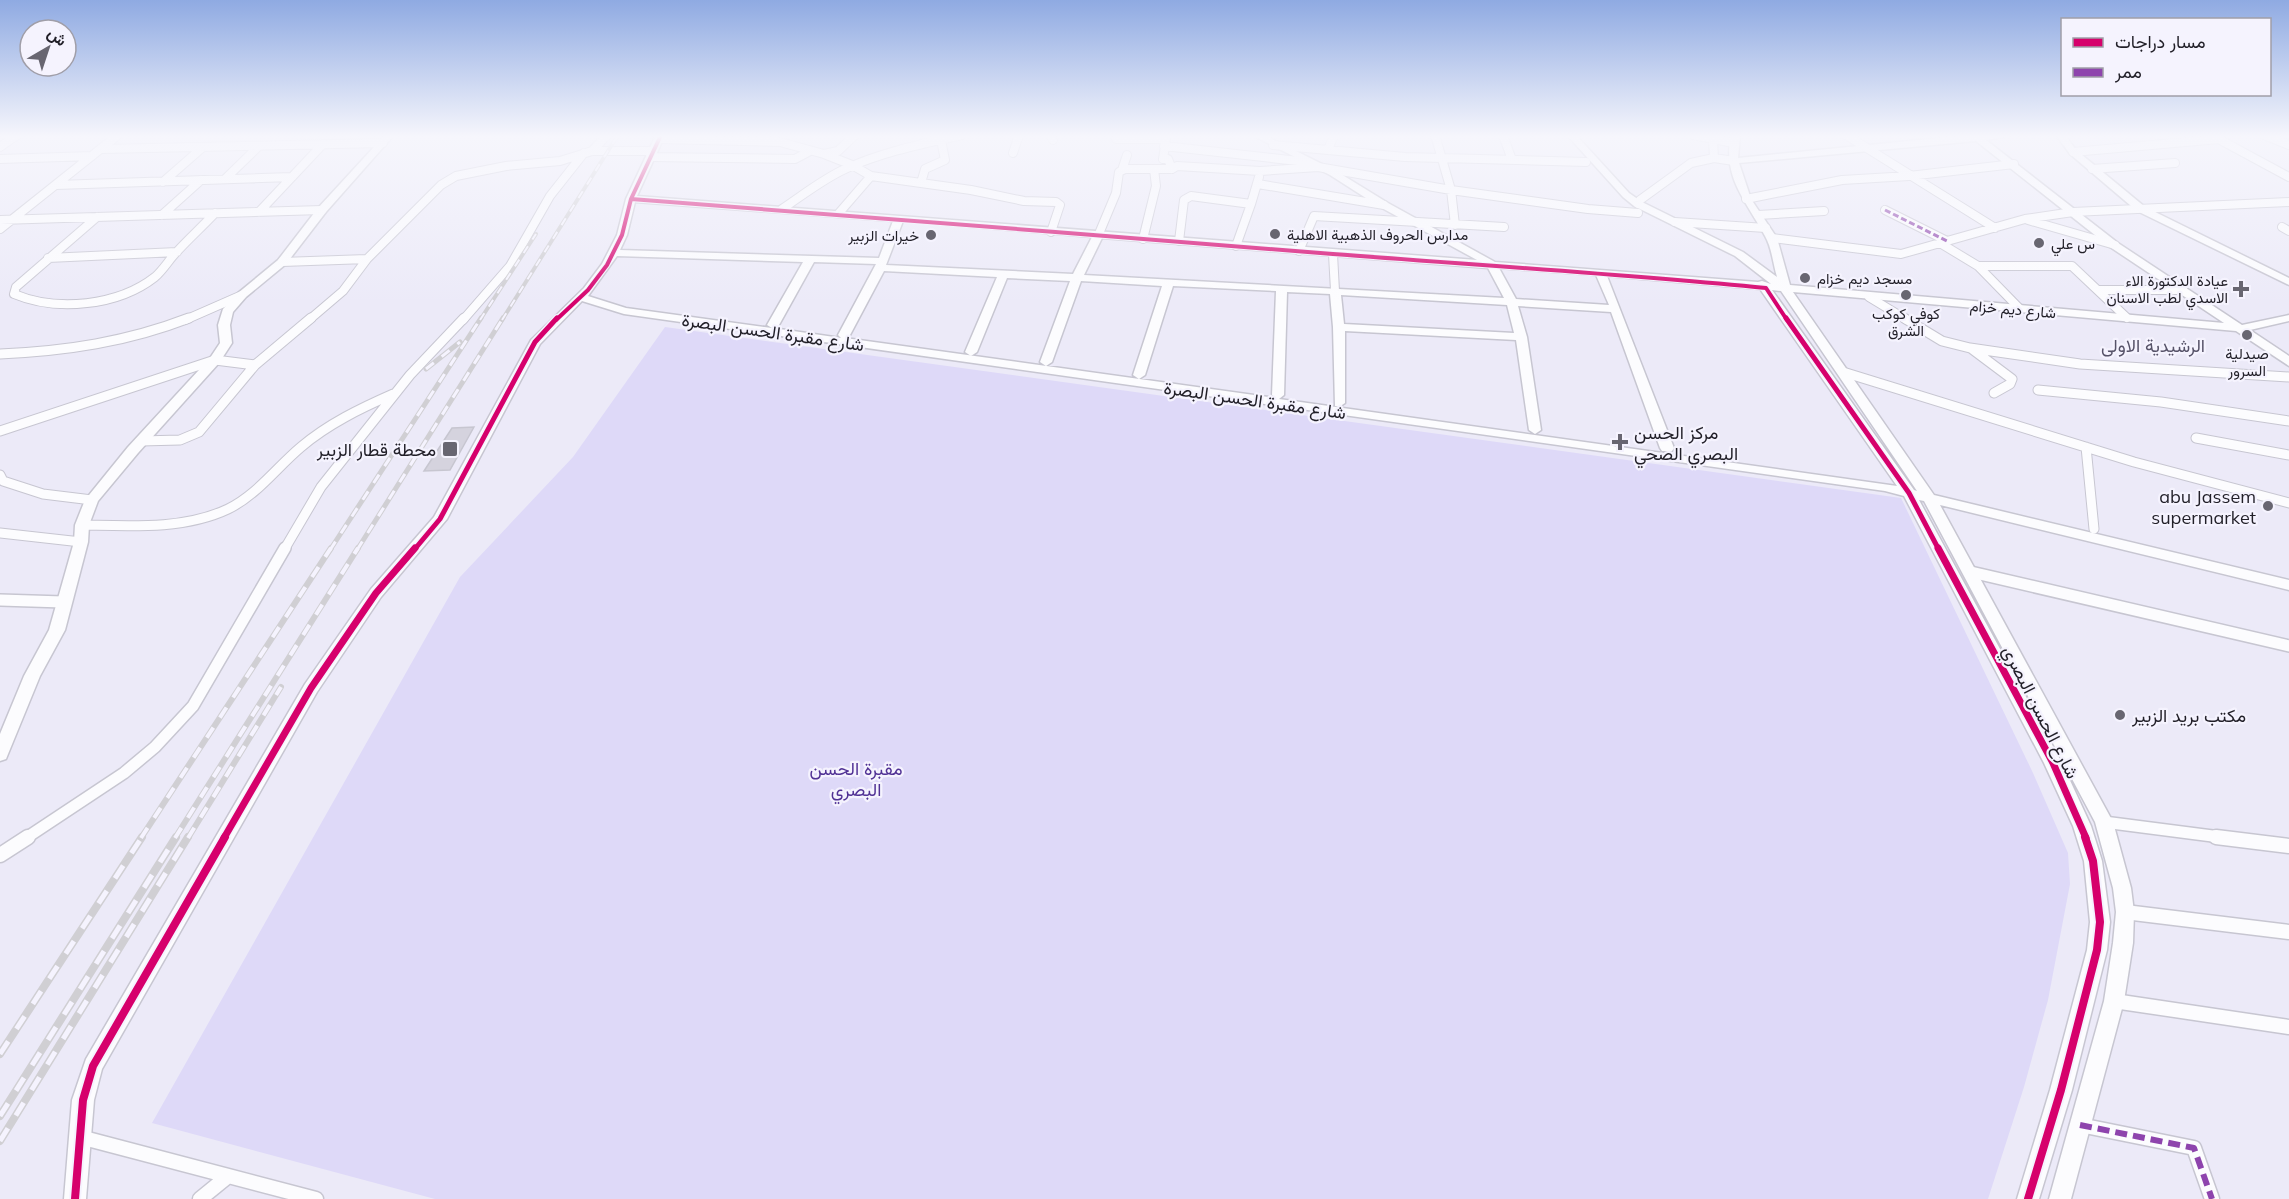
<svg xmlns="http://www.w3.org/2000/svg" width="2289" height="1199" viewBox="0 0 2289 1199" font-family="Mulish,Vazirmatn,sans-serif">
  <rect width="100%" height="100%" fill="#eceaf8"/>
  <path fill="#ded9f8" d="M665,327L1901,498L2033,773L2068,853L2070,884L2048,1000L2024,1087L1988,1199H435L152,1123L460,577L573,457Z"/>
  <path fill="#d5d3de" stroke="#c7c6d0" stroke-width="1.5" d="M474,427L450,470L424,471L452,428Z"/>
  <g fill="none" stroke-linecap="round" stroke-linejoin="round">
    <defs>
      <path id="street-far3" d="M1050,135L1053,140
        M1435,135L1451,190L1455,225
        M1503,135L1512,160
        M1693,135L1734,143
        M1846,135L1995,228
        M2264,135L2289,145
        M2213,136L2289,177
        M660,139L780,142L824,154L852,165L871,176L971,190L1024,201L1056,202L1060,205L1051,232
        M1116,139H1166L1163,159H1168L1172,169
        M1273,145L1405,157L1586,162
        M1164,146L1307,162
        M0,147L17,135
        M101,149L383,143
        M1328,150L1334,135
        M592,151L607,135
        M2073,152L2219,139
        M1013,153L1019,135
        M824,154L838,151L855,135
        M650,157L795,159L810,151
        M1714,158L1734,161
        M0,159L92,156
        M2092,169L2175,163
        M1122,170L1127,155
        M225,179L259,146
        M163,182L203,147
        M921,183L925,169L945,160L941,140
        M1258,184L1384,205
        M56,185L292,177
        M1746,199L1842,180L1909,176L2014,164
        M1251,204L1259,177
        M1638,204L1640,200L1691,163L1714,158L1713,140
        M782,209C803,195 823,179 845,169C882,152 922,144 962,135
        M1885,210L1947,241
        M259,212L323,144
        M839,213L871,176
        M162,215L201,180
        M1758,215L1824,211
        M97,217L16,287L14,294C57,312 118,306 155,277C162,271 167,263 173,256C186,241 201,228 215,213
        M0,220L322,210
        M2028,220L2115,245
        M1675,222L1766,228
        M2282,227L2289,231
        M0,229L118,135
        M1098,236L1116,193L1119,172L1125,169H1172L1177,166L1260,171L1318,167L1451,190L1588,209L1638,213
        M1772,238L1901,254L2025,219L2073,212L2289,202
        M1143,239L1156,186L1154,169
        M1179,241L1184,200L1191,196L1251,204L1236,246
        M1940,243L1978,266L2020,309
        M1299,251L1314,216L1504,227
        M1333,254L1335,291
        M48,258L177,252
        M282,262L367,259L441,185L456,176L506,166L560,161L592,151H653
        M1978,266H2072L2127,318
        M2098,290H2183
        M1869,297L1907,320
        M185,320L242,295
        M309,320L343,291L367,259
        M463,320L510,266L550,196L584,153"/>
      <path id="street-far2" d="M1904,318L1942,341L1970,348L2080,364L2289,377
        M1972,349L2012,379L2010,384L1994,393
        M0,354C66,351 127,342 189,318
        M1843,372L2134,462L2289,503
        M2038,390L2161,402L2289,421
        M0,431L215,360L255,365L311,318
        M2196,438L2289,455
        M141,441L180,440L199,432L255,365
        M2086,447L2094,529
        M0,475L3,481L43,494L92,500
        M82,525C129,526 184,530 228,509C257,495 277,467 301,447C328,424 361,408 393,394
        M0,533L81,542
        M284,550L321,487L410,375L464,318"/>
      <path id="street-far1" d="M1971,572L2289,646
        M0,600L63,602
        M2104,822L2228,838
        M26,838L124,773L155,747L193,706L285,548"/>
      <path id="street" d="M2216,837L2289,846
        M0,855L28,837
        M2125,912L2289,932
        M2114,1001L2289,1027
        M2080,1125L2194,1148L2212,1199
        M80,1137L316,1199
        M200,1199L227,1177"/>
      <path id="secondary" d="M385,135H394L326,212L286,264L246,297L233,312L230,325L232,343L219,363L138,453L98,501L89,525L88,542L65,630L40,676L8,754L6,759L0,761V734L24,676L49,630L74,542L75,525L85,500L128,447L210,358L220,343L218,325L223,309L238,293L278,260L318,208Z
        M656,135H665L637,196L1477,260L1380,207L1330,175L1252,135H1264L1336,171L1388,203L1495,262L1758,282L1762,281L1771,284L1735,256L1634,206L1623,197L1567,135H1576L1629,193L1642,202L1743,252L1777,277C1773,264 1772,248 1765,236C1747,202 1722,178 1731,135H1740L1738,158L1969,135H2015L1986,140L2118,243L2242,325L2289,315V321L2250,330L2289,356V366L2236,331L1793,292L1934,495L2289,580V590L1940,505L2113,822L2131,888L2134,912L2133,943L2124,1001L2071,1199H2049L2104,1001L2113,943L2116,912L2113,888L2095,822L1924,501L1919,500L2062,763L2091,826L2102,861L2110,922L2107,950L2072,1090L2039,1199H2017L2050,1090L2087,950L2090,922L2084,861L2073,826L2044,763L1904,496L1885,491L624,314L582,301L540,344L447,519L381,597L317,692L102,1069L94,1100L86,1199H64L72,1100L86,1059L305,684L371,589L434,517L531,340L584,288L602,264L617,235L626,199ZM1976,141L2110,247L2224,323L1790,285L1777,238L1751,199L1739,163ZM635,202L893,221L879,258L620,250L627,235ZM903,221L1092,237L1073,274L886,265ZM1102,238L1488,268L1504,298L1084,275ZM617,256L803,262L767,325L772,328L626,308L588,296ZM814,262L876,264L838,335L841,338L773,328L779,325ZM1499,268L1596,275L1609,305L1516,299ZM884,271L997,277L965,352L971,356L977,352L1007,278L1070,281L1040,362L1046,366L1052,362L1081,281L1162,286L1133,375L1139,379L1145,375L1173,286L1276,291L1272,395L1276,398L845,338L850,335ZM1607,276L1760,289L1897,486L1279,399L1284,395L1287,292L1330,294L1333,327L1335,406L1339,407L1345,403V331L1516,340L1529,430L1535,434L1541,430L1527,337L1518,306L1611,312L1660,448L1662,451H1672L1674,448ZM1772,290L1781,291L1917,491L1914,490ZM1341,295L1507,305L1514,333L1344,324Z
        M2056,135H2065L2076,150L2145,207L2289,278V285L2137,211L2070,154Z"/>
    </defs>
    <use href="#street-far3" stroke="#c7c6d1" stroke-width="10"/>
    <use href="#street-far2" stroke="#c7c6d1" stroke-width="11"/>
    <use href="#street-far1" stroke="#c7c6d1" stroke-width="14"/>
    <use href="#street" stroke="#c7c6d1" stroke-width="17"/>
    <use href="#secondary" stroke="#c7c6d1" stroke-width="3"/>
    <use href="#street-far3" stroke="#fcfcfe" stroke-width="8"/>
    <use href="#street-far2" stroke="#fcfcfe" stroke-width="9"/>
    <use href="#street-far1" stroke="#fcfcfe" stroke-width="11"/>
    <use href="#street" stroke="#fcfcfe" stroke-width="14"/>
    <use href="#secondary" fill="#fcfcfe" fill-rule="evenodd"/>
    <defs>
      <path id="rail-far3" d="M480,320L536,234
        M502,320L618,135"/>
      <path id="rail-far2" d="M426,369L460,342
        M330,550L481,318
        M357,550L503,318"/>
      <path id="rail-far1" d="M141,838L331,548
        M175,838L358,548
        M188,838L281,687"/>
      <path id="rail" d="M0,1054L142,837
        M0,1116L176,837
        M0,1141L188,837"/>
    </defs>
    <use href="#rail-far3" stroke="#d0cfd3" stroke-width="4"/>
    <use href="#rail-far2" stroke="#d0cfd3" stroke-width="5"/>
    <use href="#rail-far1" stroke="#d0cfd3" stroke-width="6"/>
    <use href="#rail" stroke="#d0cfd3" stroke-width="8"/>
    <use href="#rail-far3" stroke="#f5f3fe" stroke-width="2" stroke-dasharray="8" stroke-linecap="butt"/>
    <use href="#rail-far2" stroke="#f5f3fe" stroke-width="3" stroke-dasharray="10" stroke-linecap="butt"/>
    <use href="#rail-far1" stroke="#f5f3fe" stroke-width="4" stroke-dasharray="12" stroke-linecap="butt"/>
    <use href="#rail" stroke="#f5f3fe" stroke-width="5" stroke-dasharray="15" stroke-linecap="butt"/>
    <path stroke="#8e44ad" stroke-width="3" stroke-dasharray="6 3" stroke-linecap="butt" d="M1885,210L1947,241"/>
    <path stroke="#8e44ad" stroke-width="6" stroke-dasharray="12 6" stroke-linecap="butt" d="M2080,1125L2194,1148L2212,1199"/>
    <defs>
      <path id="cycleway-far3" d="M631,199C865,216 1099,236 1333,254C1477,265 1622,274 1766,288L1787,320
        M556,320L588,290L607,265L622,235L631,199L661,135"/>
      <path id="cycleway-far2" d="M1786,318L1909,493L1939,550
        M414,550L440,519L535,342L557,318"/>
      <path id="cycleway-far1" d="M1938,548L2053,763L2086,838
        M224,838L311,688L376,593L415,548"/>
      <path id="cycleway" d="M75,1199L83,1100L93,1066L225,837
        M2028,1199L2061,1090L2097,950L2100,922L2093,861L2085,837"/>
    </defs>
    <use href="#cycleway-far3" stroke="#f5f3fe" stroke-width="6"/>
    <use href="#cycleway-far2" stroke="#f5f3fe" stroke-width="8"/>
    <use href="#cycleway-far1" stroke="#f5f3fe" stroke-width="10"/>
    <use href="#cycleway" stroke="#f5f3fe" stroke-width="12"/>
    <use href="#cycleway-far3" stroke="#d6006c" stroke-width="4"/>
    <use href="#cycleway-far2" stroke="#d6006c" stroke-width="5"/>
    <use href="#cycleway-far1" stroke="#d6006c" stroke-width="7"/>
    <use href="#cycleway" stroke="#d6006c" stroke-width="8"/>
  </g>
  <linearGradient id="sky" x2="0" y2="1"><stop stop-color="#8faae2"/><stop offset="0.45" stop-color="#f6f6fc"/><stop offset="1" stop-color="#f6f6fc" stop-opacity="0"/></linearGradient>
  <rect width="2289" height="303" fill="url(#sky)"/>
  <g fill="#686671" stroke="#f5f3fe" stroke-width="2">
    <circle cx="1275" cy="234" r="6"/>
    <circle cx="931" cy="235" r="6"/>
    <circle cx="2039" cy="243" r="6"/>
    <circle cx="1805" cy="278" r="6"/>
    <path d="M2238 280h6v6h6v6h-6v6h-6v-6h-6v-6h6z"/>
    <circle cx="1906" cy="295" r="6"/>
    <circle cx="2247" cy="335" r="6"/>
    <path d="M1617 433h6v6h6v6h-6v6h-6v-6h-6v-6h6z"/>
    <rect x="442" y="441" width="16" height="16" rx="3"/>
    <circle cx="2268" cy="506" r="6"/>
    <circle cx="2120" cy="715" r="6"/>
  </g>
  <g text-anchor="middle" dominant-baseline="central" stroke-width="4.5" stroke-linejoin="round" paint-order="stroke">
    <g font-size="15" fill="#211f28" stroke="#f5f3fe" text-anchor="start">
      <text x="1287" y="234">مدارس الحروف الذهبية الاهلية</text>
      <text x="919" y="235" text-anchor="end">خيرات الزبير</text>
      <text x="2051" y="243">س علي</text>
      <text x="1817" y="278">مسجد ديم خزام</text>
      <text x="2228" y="280" text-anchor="end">عيادة الدكتورة الاء<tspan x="2228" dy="17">الاسدي لطب الاسنان</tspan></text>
      <text x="1906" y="313" text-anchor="middle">كوفي كوكب<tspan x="1906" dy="17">الشرق</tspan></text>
      <text x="2247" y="353" text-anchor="middle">صيدلية<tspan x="2247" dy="17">السرور</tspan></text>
    </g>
    <g font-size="15" fill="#211f28" stroke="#f5f3fe">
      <text transform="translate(2013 309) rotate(5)">شارع ديم خزام</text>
    </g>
    <g font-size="18" fill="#211f28" stroke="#f5f3fe">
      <text transform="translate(773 332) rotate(8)">شارع مقبرة الحسن البصرة</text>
      <text transform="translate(1255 400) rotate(8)">شارع مقبرة الحسن البصرة</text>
      <text transform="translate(2041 712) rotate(63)">شارع الحسن البصري</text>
    </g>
    <g font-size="18" fill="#565268" stroke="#f5f3fe">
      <text x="2153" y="345">الرشيدية الاولى</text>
    </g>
    <g font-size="18" fill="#211f28" stroke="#f5f3fe" text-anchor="start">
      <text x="1634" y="432">مركز الحسن<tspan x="1634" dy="21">البصري الصحي</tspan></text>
      <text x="436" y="449" text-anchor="end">محطة قطار الزبير</text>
      <text x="2256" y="496" text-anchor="end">abu Jassem<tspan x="2256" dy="21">supermarket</tspan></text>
      <text x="2132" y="715">مكتب بريد الزبير</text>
    </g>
    <g font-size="18" fill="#513295" stroke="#f5f3fe">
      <text x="856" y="768">مقبرة الحسن<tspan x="856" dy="21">البصري</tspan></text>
    </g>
  </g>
  <rect x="2061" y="18" width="210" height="78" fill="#f5f3fe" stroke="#a09ea8" stroke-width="1.5"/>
  <rect x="2073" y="38" width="30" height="9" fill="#d6006c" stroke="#a09ea8" stroke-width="1.5"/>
  <text x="2115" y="48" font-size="18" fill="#211f28">مسار دراجات</text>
  <rect x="2073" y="68" width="30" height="9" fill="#8e44ad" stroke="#a09ea8" stroke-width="1.5"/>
  <text x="2115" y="78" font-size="18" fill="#211f28">ممر</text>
  <g transform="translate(48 48) rotate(39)"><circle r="28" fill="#f5f3fe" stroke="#a09ea8" stroke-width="1.5"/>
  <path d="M0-4.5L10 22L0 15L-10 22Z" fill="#686671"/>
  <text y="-9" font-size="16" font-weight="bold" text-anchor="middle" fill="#211f28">ش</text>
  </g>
</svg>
